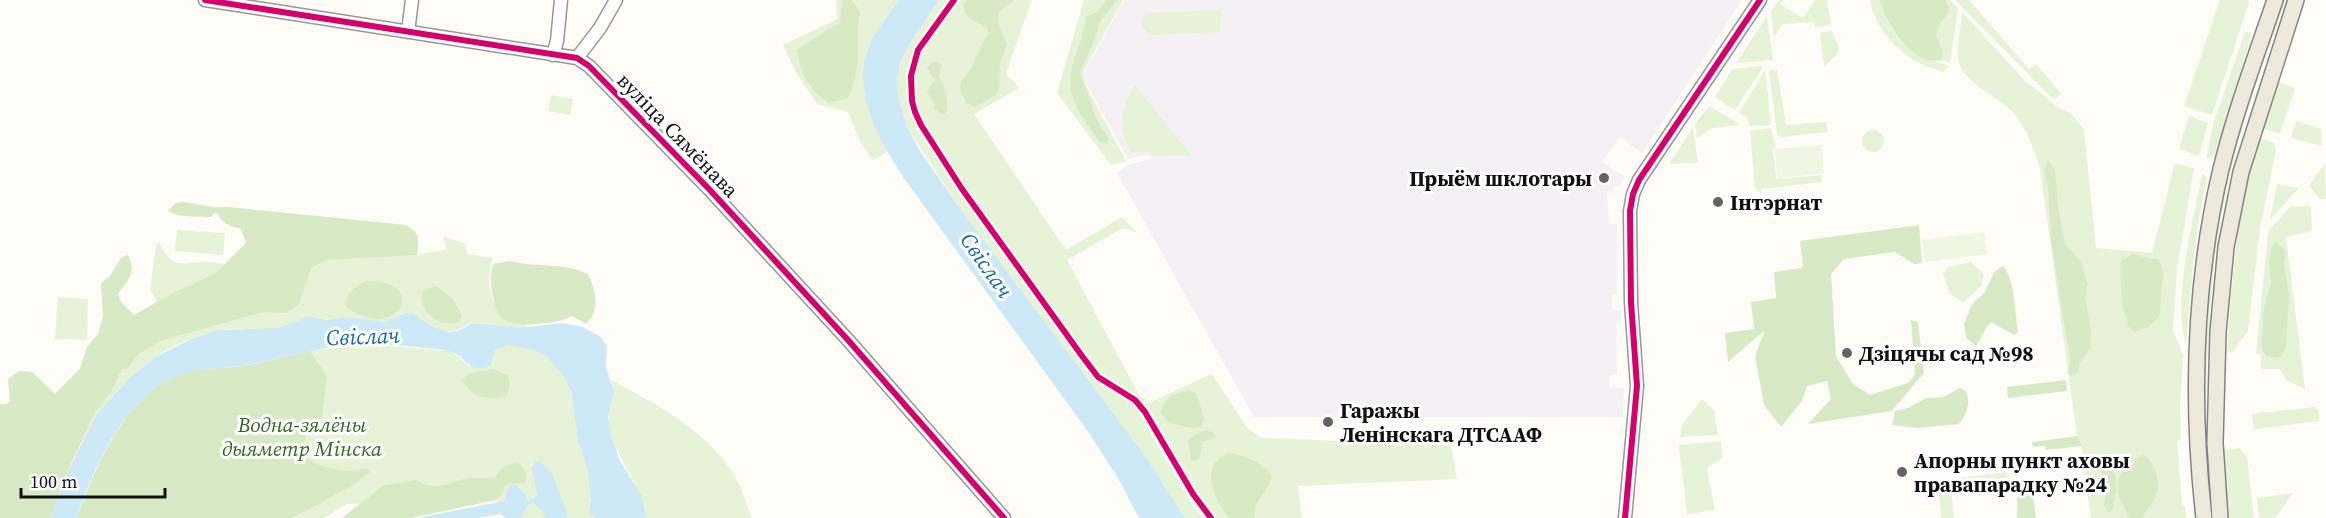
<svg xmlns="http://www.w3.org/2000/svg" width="2326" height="518" viewBox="0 0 2326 518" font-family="'Source Serif 4',serif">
  <rect width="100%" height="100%" fill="#fdfcf7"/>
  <path fill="#f5f0f3" d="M1124,0H1742L1642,153L1620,137L1602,162L1625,177L1619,186L1614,187V193L1607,191L1609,224H1617V294H1612V310L1621,311V321L1616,322L1617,374L1610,375L1609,387L1624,388L1623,417H1254L1117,173L1126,166L1153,158L1146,155L1128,159L1086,83L1084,73Z"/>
  <path fill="#e7f3d7" d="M836,0H899C886,17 871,36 866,57C860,79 878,132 888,152L872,160L860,141L848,112L817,104L796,72L783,45L837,19Z
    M939,0H950L917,46L912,58L908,76L910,102L916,121L959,191L1089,371L1099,382L1137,404L1147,427L1195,509L1204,518H1185L1148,460L959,207L907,127L898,96L897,80L900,63L907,48Z
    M958,0H1032L1006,73L1019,88L974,114L1066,250L1122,217L1138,233L1123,228L1067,260L1139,395L1147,400L1140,403L1100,377L1083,355L938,148C929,133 919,119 915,103C905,63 935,28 958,0Z
    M1084,0H1123L1083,72L1086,86L1126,161L1111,165L1057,93Z
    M1779,0H1783L1780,4L1803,18L1815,0H1827L1831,25L1816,27L1814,22L1783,24L1774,37L1771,11Z
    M1870,0H1880C1885,19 1896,41 1913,52C1924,59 1937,61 1949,66L1943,72C1933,68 1921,65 1913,60C1893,47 1873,23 1870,0Z
    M1946,0H1950L1958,8L1950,63L1941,60L1943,56C1942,49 1938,43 1937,37C1935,28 1946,17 1950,10Z
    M1955,0H1969L2029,69L2036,64L2061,93L2054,100Z
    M2220,0H2248L2249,3L2212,115L2184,106Z
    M2282,0H2286C2260,69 2235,140 2222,213C2208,288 2207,364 2205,440H2201C2202,358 2205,270 2222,191C2237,126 2259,62 2282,0Z
    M1221,10L1220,32L1153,35C1144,31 1140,26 1144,16L1148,13Z
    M1962,12L2025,81L2062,110L2071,113L2084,130L2096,248L2152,253L2175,163L2194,168L2177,269L2173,330L2183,355L2180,406L2181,439L2177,441L2182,505L2185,506L2186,518H2091L2082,449L2077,436L2040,168C2034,150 2028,133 2017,117C2002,97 1962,84 1958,59C1957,44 1961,27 1962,12Z
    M1767,16L1773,60L1736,63Z
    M1832,31L1839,48L1838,53L1824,67L1820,33Z
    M2245,32L2252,33L2214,157L2206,159L2214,121Z
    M1764,66L1735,110L1715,97L1732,69Z
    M1765,70L1771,125L1750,126L1747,118L1739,113Z
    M1769,70H1777L1786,125L1826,122L1828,132L1781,137L1777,135Z
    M2275,81L2295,88L2280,134L2265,129L2261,122Z
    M1135,85L1191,155L1154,156L1145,151L1131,153C1117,124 1120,113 1135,85Z
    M551,95L573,99L570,115L548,111Z
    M1709,106L1737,122L1739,125L1712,128L1697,138L1695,124Z
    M2189,116L2208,123L2199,156L2179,149Z
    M2296,121L2321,129L2322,146L2291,138Z
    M1693,127L1698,163L1669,164Z
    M1771,128L1776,148L1773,149L1776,179L1821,175L1822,182L1761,189V194L1755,188L1750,131Z
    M1862 141a11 11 0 1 1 22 0a11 11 0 1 1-22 0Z
    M2263,139L2274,143L2276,150L2260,228L2248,331L2232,353L2227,351C2232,280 2237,211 2257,142Z
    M2325,163L2326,199H2320L2309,186Z
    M2202,174L2207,178C2194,233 2191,289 2186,345C2172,298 2193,223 2202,174Z
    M2277,184L2299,188L2270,220Z
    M184,202C198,204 214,209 227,207L405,225C422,234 418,239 417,255L447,249L443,237L465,243L467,254L492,258C489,273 486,299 500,310C507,316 518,320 526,324V328C513,329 498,327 486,325C481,324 477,322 472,323C463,325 458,333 447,331C433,330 417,312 407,313C399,313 394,321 386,322C375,323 365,319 355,318C345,316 337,321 328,320C323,320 319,317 315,317C301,316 290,327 276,329C256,331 237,326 217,331C125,351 77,434 51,518H0V404H7L10,401L8,379L19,371L32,372L55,394L80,369L87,347L98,334L103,316L101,283L111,275L121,258L128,255C137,273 128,279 118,294L121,302L134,315L157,302L150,290L156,245L159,242C169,265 178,265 201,262C209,261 217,263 225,264L246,243L241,229C230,226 222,224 217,213H214L211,217C197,216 180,218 168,211L176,203Z
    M2311,206L2312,231L2286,237L2305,389L2286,380L2280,369H2261V354H2256L2268,234L2270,229L2290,207Z
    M177,230L225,233L223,255L175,251Z
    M1971,262L1984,274L1981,286L1963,303L1950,294L1943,274L1948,267Z
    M58,297L88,299L87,340L55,339Z
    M369,344L450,351L469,366L494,359L496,349C506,343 518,344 528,347C576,361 571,405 579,443C580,451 584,458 587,465C591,477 593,499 588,511L597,518H504L496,500L347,504L324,518H77L253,364L310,351Z
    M1212,374L1247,428L1262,438L1451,445L1457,479L1298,486L1302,518H1216L1200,499L1142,406Z
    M611,380C656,404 702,428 732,471C741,485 746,503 752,518H647C642,483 613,458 609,421C607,406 618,398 611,380Z
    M1702,399L1714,410L1718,435L1680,437L1682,425Z
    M2315,407L2318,410L2320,421L2254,429L2252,414Z
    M1721,441L1722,458L1707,468L1715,510L1687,514L1679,445Z
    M2239,448L2247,457L2254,518H2228L2222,450Z
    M2006,472L2008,479L1951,487L1954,518H1941L1938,481Z
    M2293,493L2275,518H2259L2257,498Z"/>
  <path fill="#d8eac5" d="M842,0H852L860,12C857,27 858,35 858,50C859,65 854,85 848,98L828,103C808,87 801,75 797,50C811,41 825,30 840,23Z
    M967,0H1014C1010,5 1006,5 1002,9C992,17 1004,36 1007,45L1000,64L999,89L994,96L975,107L966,103L960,90L961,81L971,69L983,42L989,34L987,27C977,21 965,20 963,5Z
    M1106,0H1117L1100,21L1094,41L1080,72L1097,120L1109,139L1107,142L1102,143C1094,136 1089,127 1083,118C1055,74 1081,59 1086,17L1098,11Z
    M1880,0H1946L1950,10C1946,17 1935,28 1937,37C1939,43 1942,49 1943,56L1941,60C1912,67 1885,23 1880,0Z
    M933,62H938L942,65L939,77C945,86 949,103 946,113L942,115L934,109V103L927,92L934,80L927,68Z
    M2049,161L2055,171L2058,206L2065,243L2081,262L2088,283L2085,297L2091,331L2090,348L2079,364V371L2072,376L2068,373L2070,361L2051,240L2048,187L2044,169Z
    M184,202C198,204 214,209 227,207L405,225C421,233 419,239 417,255L326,260L311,268L299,304L286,313L263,312L160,341L139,354L128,368L122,369L111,392L95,412L66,475L51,518H0V404H7L10,401L8,379L19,371L32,372L55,394L80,369L87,347L98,334L103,316L101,283L111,275L121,258L128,255C137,273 128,279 118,294L121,302L134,315L173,293L216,273L246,243L241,229C230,226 222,224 217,213H214L211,217C197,216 180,218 168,211L176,203Z
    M1919,225L1922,263L1914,264L1895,252L1844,259L1831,274L1836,356L1853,384L1870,395L1908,383L1915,374L1911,320L1918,322L1924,373L1892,411L1808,424L1831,399L1827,381L1807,386L1802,401L1781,427L1764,405L1755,356L1765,330L1728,362L1725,333L1754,329L1751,302L1776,298L1774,272L1801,268L1803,266L1800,241Z
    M2276,241L2286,252L2284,265L2289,295L2286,348L2282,356L2276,358L2266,356L2261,348L2264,307L2271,283L2269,265L2271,249Z
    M2133,254L2151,259H2159L2164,275L2161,291L2160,315L2149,327L2135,332L2127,326L2128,320C2126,316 2123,311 2122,306C2122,295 2119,272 2121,261Z
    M510,261C537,268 563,262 588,274C596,291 601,310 586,324L572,316C561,322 548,323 536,324C506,326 497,322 492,292C491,282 490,274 493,264Z
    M2003,266C2015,278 2015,315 2018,332L2014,335L1991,322C1984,329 1982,338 1976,346L1966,338L1964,324L1972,304L1985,292L1994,272Z
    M366,281C433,280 396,346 345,306C347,291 354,288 366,281Z
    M435,286C449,293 456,302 462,316L459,322C437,328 419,312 422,291Z
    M310,351L327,376L322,418L305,436V457C317,465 333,471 348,471C355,471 360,468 367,469L370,472L350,487L292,518H77C94,469 126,394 179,375C200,367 221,369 243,366C265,363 288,356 310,351Z
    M493,369L508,375L510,384L507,397C483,400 476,399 461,380L470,373Z
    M2066,380L2067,391L2008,398L2007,387Z
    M1960,388L1966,391C1971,403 1967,414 1959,424L1918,428L1892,425L1895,411L1908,408L1926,398L1943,397Z
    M1189,390L1197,394L1204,419L1201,426L1193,428L1168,423L1161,413C1163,398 1174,393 1189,390Z
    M1206,430L1214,433L1216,438L1202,442L1200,457L1197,461L1191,460L1188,440L1194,435Z
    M2077,436L2082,446L2046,450L2045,446L2033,447L2032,442Z
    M1229,453C1243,454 1265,464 1272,477C1268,490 1251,505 1255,518H1229C1214,500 1198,464 1229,453Z
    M2143,454C2157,467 2163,484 2153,502C2149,508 2145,511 2142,518H2129L2117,492L2118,481L2121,472H2128L2137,458Z
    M518,463C524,469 529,475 524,483H512L504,487L502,495L496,500L411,518H342L384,485L417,480L426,485L440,486L468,478H495C501,467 505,464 518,463Z
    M2104,464L2110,466C2120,479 2115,496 2112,511L2108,512C2100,503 2108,497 2106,486C2105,481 2102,476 2101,471Z
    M2033,495L2036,518H2017V497Z"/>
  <path fill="#f0f6e1" d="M1822,145L1824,173L1777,178L1775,149Z
    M1984,232L1987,254L1925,262L1922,240Z"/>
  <path fill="#cde8f7" d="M899,0H939L907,48L900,63L897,80L898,96L907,127L920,151L959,207L1148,460L1185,518H1139L1118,478L1089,433L911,188C886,152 854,102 866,56C871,35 887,17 899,0Z
    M406,313L413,314L434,327L449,332L458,331L473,323L520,328L562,323L583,327L601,337L607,346L606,368L614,391L608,417L612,437L619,459L641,495L647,518H597L588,513L591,501L588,471L578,441L571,392L564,376L547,356L532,349L508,345L496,349L491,365C474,375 468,362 456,354C450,351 444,350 438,349C411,347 383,343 356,344C321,347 287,357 253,364C227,370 202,366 177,376C126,396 92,469 77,518H51L66,475L96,416L129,378L155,357L194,338L218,330L279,328L310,316L326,320L349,317L385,322Z
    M535,462H541L551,472L568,515L567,518H545L542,510L534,503L528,504L521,518H507L501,514L478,518H416L505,501C506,494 506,487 514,484L526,494L527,500L534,499L537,495L532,468Z"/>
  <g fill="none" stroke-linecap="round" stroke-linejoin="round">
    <defs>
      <path id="minor" d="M205,0L577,58L589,66L709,189L848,340L1004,518
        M408,32L412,0
        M553,55L557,41L561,0
        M577,58L600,28L616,0
        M1625,518L1637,386L1631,302L1630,211L1633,194L1639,180L1760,0"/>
      <path id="major" d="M2204,518C2191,403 2194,283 2221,169C2235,112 2256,56 2275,0
        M2220,518L2215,443L2218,332L2226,247L2241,172L2296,0"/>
    </defs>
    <use href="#minor" stroke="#979795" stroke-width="15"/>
    <use href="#major" stroke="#858482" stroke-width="18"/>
    <use href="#minor" stroke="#fffffe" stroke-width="12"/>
    <use href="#major" stroke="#ede9dc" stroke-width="15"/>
    <defs>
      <path id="cycleway" d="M205,0L577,58L589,66L709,189L848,340L1004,518
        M954,0L918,50L911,76L912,101L915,112L921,125L962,189L1082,356L1098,377L1135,400L1145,412L1193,494L1211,518
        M1625,518L1637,386L1631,302L1630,211L1633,194L1639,180L1760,0"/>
    </defs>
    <use href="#cycleway" stroke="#fff" stroke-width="10"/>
    <use href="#cycleway" stroke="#d6006c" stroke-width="6"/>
  </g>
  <g fill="#646362" stroke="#fff" stroke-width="2">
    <circle cx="1604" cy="178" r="6"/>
    <circle cx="1718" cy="202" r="6"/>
    <circle cx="1847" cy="353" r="6"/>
    <circle cx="1328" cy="422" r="6"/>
    <circle cx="1902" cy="472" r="6"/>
  </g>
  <g text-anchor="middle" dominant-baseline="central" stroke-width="6" stroke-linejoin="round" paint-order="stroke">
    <g font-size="21" fill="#111" stroke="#fff">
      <text transform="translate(678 135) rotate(46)">вуліца Сямёнава</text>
    </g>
    <g font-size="21" font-weight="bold" fill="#111" stroke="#fff" text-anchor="start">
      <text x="1592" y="178" text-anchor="end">Прыём шклотары</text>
      <text x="1730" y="202">Інтэрнат</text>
      <text x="1859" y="353">Дзіцячы сад №98</text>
      <text x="1340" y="410">Гаражы<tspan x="1340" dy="24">Ленінскага ДТСААФ</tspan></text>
      <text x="1914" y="460">Апорны пункт аховы<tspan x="1914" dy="24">правапарадку №24</tspan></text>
    </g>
    <g font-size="21" font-style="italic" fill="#2f6b1f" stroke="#fff">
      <text x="302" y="424">Водна-зялёны<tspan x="302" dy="24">дыяметр Мінска</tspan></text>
    </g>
    <g font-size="22" font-style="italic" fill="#1768a6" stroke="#fff">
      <text transform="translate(987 265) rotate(55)">Свіслач</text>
      <text transform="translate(363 336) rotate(-2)">Свіслач</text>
    </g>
  </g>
  <path d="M21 488v9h144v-9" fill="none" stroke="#111111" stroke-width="3"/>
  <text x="30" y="488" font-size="18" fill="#111111" stroke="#ffffff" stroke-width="4.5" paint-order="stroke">100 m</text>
</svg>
